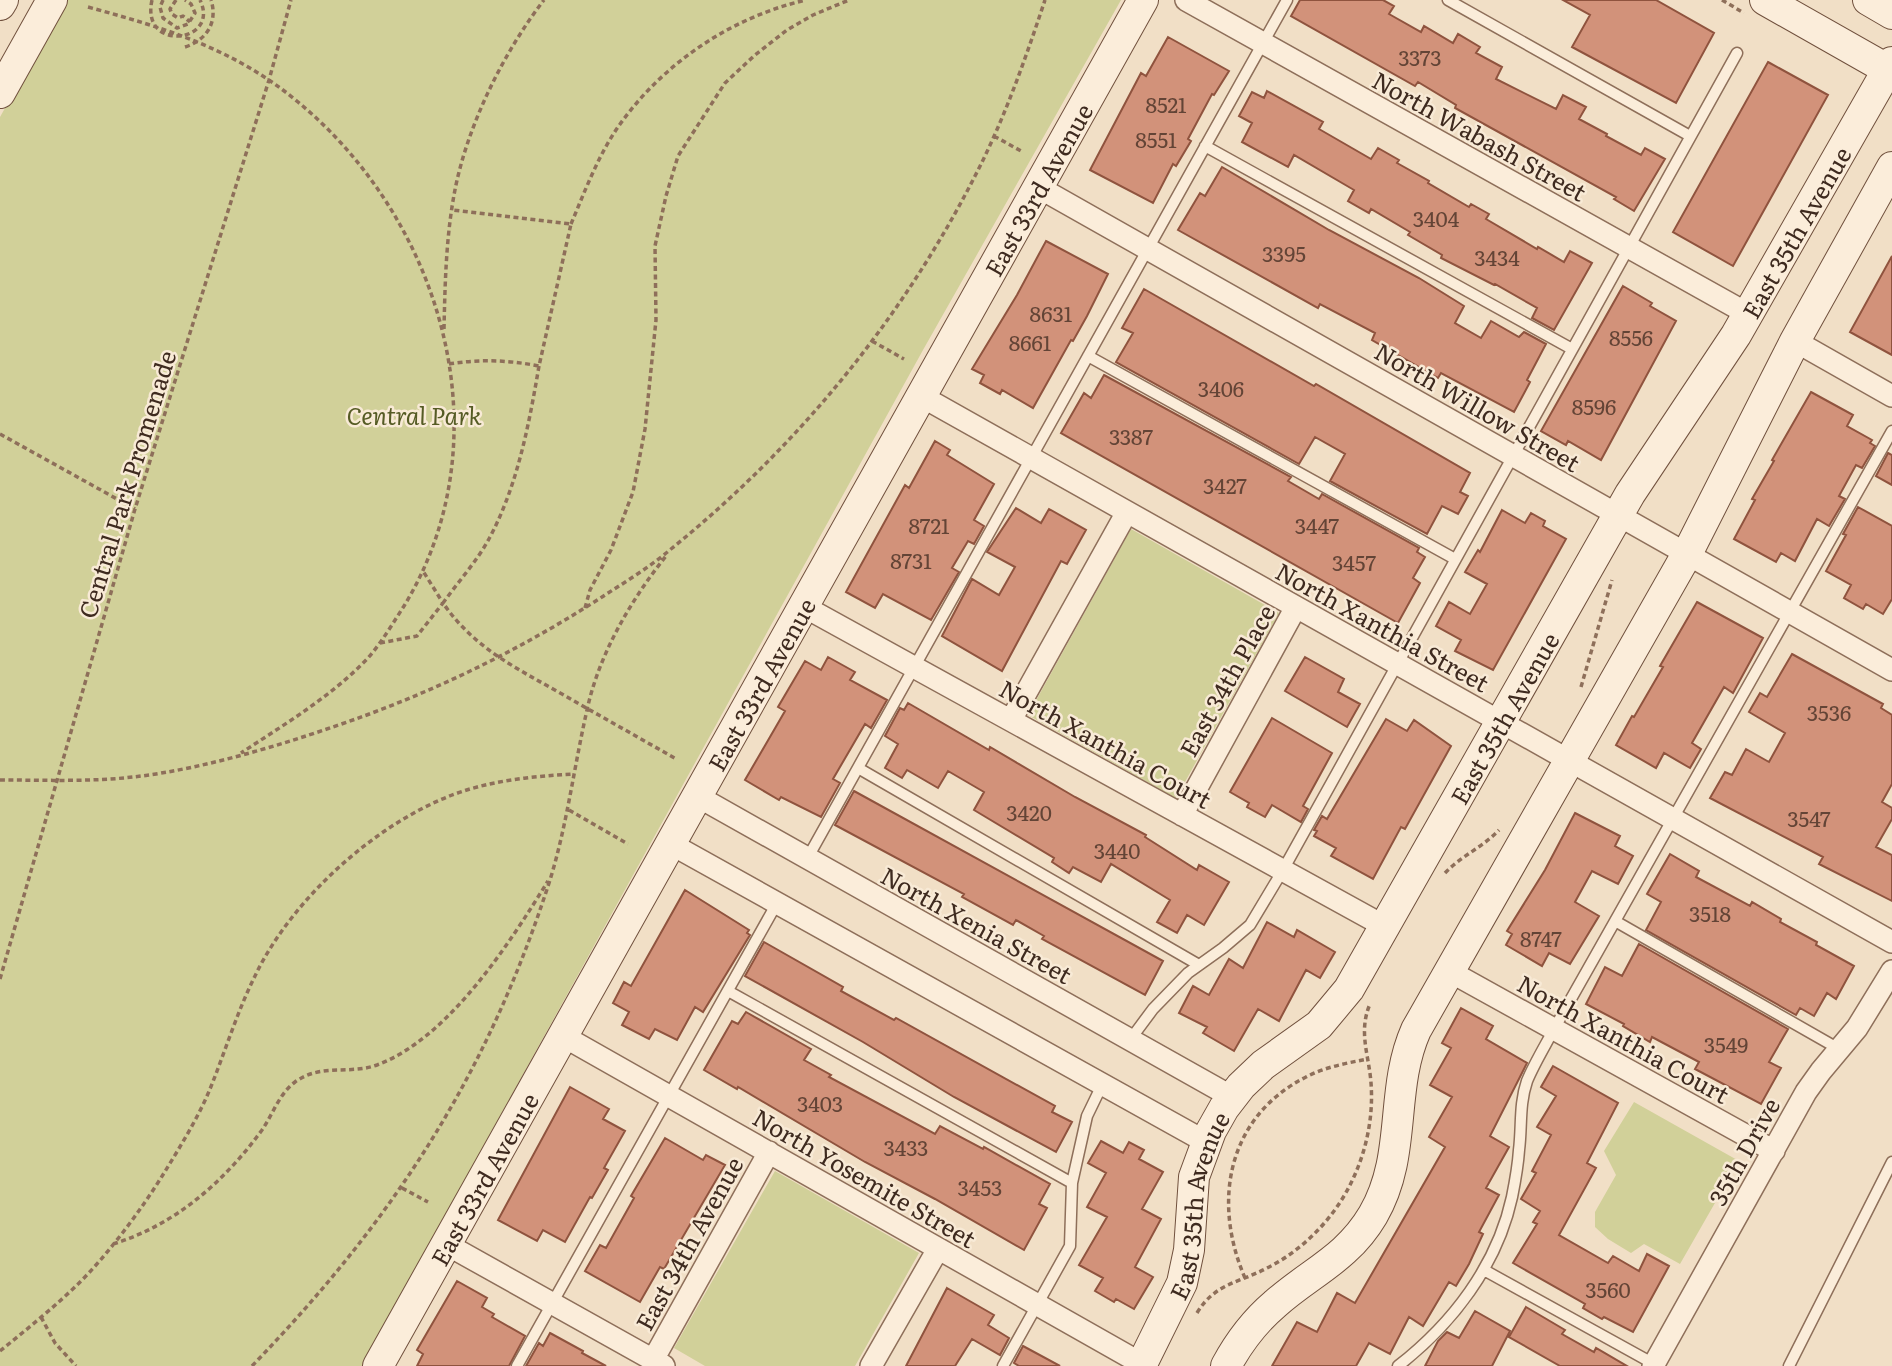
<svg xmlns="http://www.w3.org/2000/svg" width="1892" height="1366" viewBox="0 0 1892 1366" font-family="Literata,serif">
  <rect width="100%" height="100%" fill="#f1dfc6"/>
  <path fill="#d1d099" d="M66,0H1121L923,350L362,1366H0V117Z
    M1131,529L1279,613L1176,798L1028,715Z
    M1634,1102L1739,1161L1680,1264L1644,1244L1631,1253L1608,1239L1595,1227V1212L1616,1175L1604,1151Z
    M775,1171L919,1253L855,1366H705L674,1348Z"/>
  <path fill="#d2927a" stroke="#8f533e" stroke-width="2" d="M1300,0H1383L1394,6L1389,14L1421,32L1424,26L1453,43L1458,34L1480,47L1476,53L1502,67L1496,79L1556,109L1563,95L1586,107L1579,119L1607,134L1606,136L1641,155L1645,148L1665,159L1634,211L1614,199L1616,197L1455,108L1456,105L1418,82L1415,86L1291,16Z
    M1563,0H1656L1714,33L1676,103L1572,47L1590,15Z
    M1168,37L1229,71L1214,95L1212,94L1188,139L1191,141L1176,166L1173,164L1153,203L1090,170L1141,73L1146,76Z
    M1768,62L1828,95L1733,266L1673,232Z
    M1267,91L1323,122L1319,129L1371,159L1378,148L1399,160L1397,163L1429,181L1428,183L1469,207L1471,204L1489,214L1486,219L1537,249L1538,247L1564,262L1570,251L1592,263L1554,330L1532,318L1537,308L1495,284L1494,285L1441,258L1442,255L1408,235L1410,232L1371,209L1369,213L1348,201L1354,190L1294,155L1288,167L1242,142L1252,123L1239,116L1252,92L1264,98Z
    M1222,167L1329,230L1419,278L1464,306L1455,323L1481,338L1491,321L1519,337L1524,332L1546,344L1527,380L1530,382L1514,412L1441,373L1438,378L1372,340L1375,333L1320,304L1318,308L1178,230L1200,193L1205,196Z
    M1046,241L1108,274L1087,316L1073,341L1071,340L1033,408L1002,390L1000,394L980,383L984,375L972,369L1017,295Z
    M1892,256V355L1850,332Z
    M1623,286L1652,303L1650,306L1676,321L1601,460L1568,441L1566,445L1541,431Z
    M1144,289L1314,386L1316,384L1470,473L1460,492L1468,496L1458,514L1442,506L1427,534L1330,481L1345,454L1315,437L1299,464L1116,362L1133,333L1122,328Z
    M1104,375L1291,477L1288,481L1319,499L1322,494L1419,548L1417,552L1425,557L1413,578L1420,583L1398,623L1061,433L1084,393L1091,398Z
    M1811,392L1853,415L1847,426L1872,440L1870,443L1875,446L1862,468L1856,465L1839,496L1845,499L1829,526L1817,519L1795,561L1781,553L1776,562L1734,539L1755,500L1752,499L1774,461L1772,460Z
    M935,441L950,450L947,455L994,484L974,520L984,526L974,544L968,541L952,568L959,572L931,620L883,594L875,608L846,592L905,485L909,488Z
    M1888,453L1892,455V485L1876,476Z
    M1858,507L1892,526V599L1883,614L1866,604L1863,609L1844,598L1851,585L1826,571L1846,535L1843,534Z
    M1016,508L1041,523L1049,509L1086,530L1067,564L1061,561L1002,671L942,636L972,579L999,595L1015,567L987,552Z
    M1502,510L1525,523L1531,513L1545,521L1543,526L1566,539L1493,670L1455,651L1461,640L1436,626L1449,602L1470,614L1487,584L1465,572L1478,550L1480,552Z
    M1697,602L1763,638L1733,693L1724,687L1692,743L1701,749L1690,768L1664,753L1656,768L1616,745L1632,716L1634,717L1663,667L1660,666Z
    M1792,654L1883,704L1881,708L1892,715V784L1882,802L1892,808V819L1876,847L1892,855V901L1819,864L1823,857L1710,798L1725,772L1732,775L1746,749L1769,762L1785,733L1749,712L1760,693L1767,697Z
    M828,657L855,672L850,680L887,700L871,728L865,724L833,779L840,783L821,817L781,797L779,800L745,780L785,711L778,707L805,661L821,670Z
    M1305,657L1344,679L1338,692L1360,704L1347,727L1285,691Z
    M908,703L989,750L990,747L1075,797L1146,835L1145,837L1197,870L1199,865L1229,882L1204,925L1187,915L1177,933L1157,922L1170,900L1111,864L1101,882L1073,867L1069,873L1052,862L1054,858L974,810L984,792L948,771L938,788L907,770L902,778L885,768L898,744L885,736L900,708L904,710Z
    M1272,718L1332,753L1303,806L1308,809L1301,822L1272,805L1265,817L1247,807L1249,803L1230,792Z
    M1386,719L1407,731L1414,720L1451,746L1405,829L1401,827L1373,879L1331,856L1336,848L1314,836L1317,831L1314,830L1322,816L1327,819Z
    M854,791L1163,961L1145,995L1042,939L1044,936L1016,920L1013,925L962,897L964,894L835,825Z
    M1575,813L1620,836L1615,846L1633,856L1618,884L1592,871L1575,902L1599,916L1570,964L1549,953L1542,966L1506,945L1512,934L1507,931L1545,870Z
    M1670,854L1699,871L1696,877L1750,906L1752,902L1781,919L1780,922L1817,942L1816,945L1854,966L1836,999L1827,993L1814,1016L1800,1008L1796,1015L1646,930L1661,902L1647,894Z
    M685,890L749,930L747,933L750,935L703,1012L695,1007L677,1040L655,1029L649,1039L622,1025L629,1012L613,1003L624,982L631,986Z
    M1267,922L1294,937L1297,930L1335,952L1320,978L1306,970L1279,1021L1258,1009L1234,1051L1203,1033L1207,1027L1179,1013L1193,986L1209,995L1229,959L1243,968Z
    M764,942L843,987L841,991L894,1020L896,1018L1055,1106L1052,1112L1072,1122L1056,1152L954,1097L863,1042L745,976Z
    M1639,944L1788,1029L1769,1062L1781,1068L1761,1104L1695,1069L1699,1062L1652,1037L1650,1042L1623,1026L1624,1024L1586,1004L1605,967L1622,976Z
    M1461,1008L1493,1026L1486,1039L1527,1063L1490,1136L1509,1147L1486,1188L1499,1195L1479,1232L1483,1234L1469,1264L1456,1286L1449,1282L1423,1326L1409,1317L1390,1354L1369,1343L1356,1366H1272L1297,1322L1317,1332L1337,1293L1355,1303L1445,1147L1429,1137L1452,1097L1430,1085L1451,1048L1442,1043Z
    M746,1012L811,1049L804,1060L831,1075L829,1077L935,1134L940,1126L983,1149L984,1147L1050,1184L1039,1204L1047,1208L1024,1250L935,1199L865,1162L738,1087L737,1089L704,1070L732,1021L738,1024Z
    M1553,1066L1618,1103L1587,1163L1596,1168L1559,1235L1608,1263L1613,1256L1639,1271L1647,1254L1669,1266L1633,1332L1604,1317L1602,1319L1583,1308L1585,1304L1513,1263L1537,1224L1533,1222L1540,1211L1521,1199L1536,1173L1532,1171L1551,1135L1537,1127L1556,1096L1541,1087Z
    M570,1087L609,1109L603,1119L625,1131L604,1168L608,1170L592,1198L590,1197L565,1242L543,1230L537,1241L498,1220Z
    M665,1138L703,1160L706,1155L725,1165L664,1269L660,1267L640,1302L585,1271L600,1245L606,1248L634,1198L631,1196Z
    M1101,1141L1123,1153L1129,1142L1144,1150L1139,1159L1163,1172L1142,1209L1161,1219L1135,1267L1153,1277L1134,1309L1116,1299L1114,1302L1095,1291L1103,1278L1079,1265L1107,1217L1087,1207L1106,1173L1088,1163Z
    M457,1281L487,1298L482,1307L494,1314L492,1317L525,1336L509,1366H417L423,1354L417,1350Z
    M947,1288L994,1315L988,1325L1009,1338L1000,1355L972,1339L955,1366H906Z
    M1526,1307L1565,1330L1562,1334L1594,1352L1596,1348L1627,1366H1560L1509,1337Z
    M1475,1311L1510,1331L1492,1366H1425L1438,1341L1447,1332L1459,1338Z
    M550,1333L583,1351L582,1353L606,1366H526L539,1343L543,1346Z
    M1023,1346L1060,1366H1019L1014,1363Z"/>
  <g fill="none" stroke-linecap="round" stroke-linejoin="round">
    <defs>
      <path id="lane" d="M1448,0L1690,136
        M1205,146L1572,349
        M1088,356L1455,559
        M858,768L1199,965
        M807,859L1287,0
        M1615,921L1839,1049
        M728,991L1072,1183
        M1130,1040L1153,1009L1188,973L1223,948L1250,925L1283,870L1737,53
        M1484,1270L1654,1364
        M517,1366L777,903
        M1003,1366L1070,1246L1072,1183L1087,1116L1102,1085
        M1398,1366C1452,1324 1497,1266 1512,1197C1515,1182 1518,1166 1519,1150C1522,1127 1519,1104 1527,1081C1534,1064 1545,1046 1554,1029L1892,431
        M1789,1366L1892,1162"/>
      <path id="street" d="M1186,0L1748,314
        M1038,187L1892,670
        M1795,341L1892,396
        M921,396L1892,942
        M803,606L1384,926
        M1011,720L1127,512
        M697,796L1232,1097
        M1182,815L1296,607
        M671,844L1206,1142
        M1449,971L1774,1151
        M563,1036L1142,1364
        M446,1244L664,1366
        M653,1360L769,1152
        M871,1366L938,1249
        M1653,1366L1806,1092L1821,1071L1857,1028L1892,971"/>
      <g id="secondary">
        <path d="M1765,0L1892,72"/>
        <path d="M1868,0L1892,14"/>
        <path d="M0,5L3,0"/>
        <path d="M0,93L52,0"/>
        <path id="s1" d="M378,1366L1143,0"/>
        <path id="s2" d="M1141,1366L1182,1283L1189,1250L1194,1177L1211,1131L1224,1108L1241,1086L1263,1065L1319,1025L1349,989L1630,494L1736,335L1892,62"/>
        <path d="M1226,1366C1239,1342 1255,1321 1275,1304C1311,1272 1347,1259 1373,1215C1408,1155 1389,1091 1416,1030L1687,554L1795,341L1892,167"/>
      </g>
    </defs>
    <use href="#lane" stroke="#8e6f5a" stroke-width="13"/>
    <use href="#street" stroke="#8e6f5a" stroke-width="24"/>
    <use href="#secondary" stroke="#70503d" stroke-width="32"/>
    <path stroke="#8e6f5a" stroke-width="3.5" stroke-dasharray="5 3.5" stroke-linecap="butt" d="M152,0C140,53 221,43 200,0
      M163,0L160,7L163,18L177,28L188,24L195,13L191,4L185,0
      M176,0L170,9L172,14L178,18L183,16L190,22
      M1722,0L1744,13
      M88,7C165,28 235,49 298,102C443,222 506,439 404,606C393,623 382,642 368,658C332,696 285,724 241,753
      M185,47C207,40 218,22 211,0
      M994,136L1021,151
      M571,224C585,191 598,156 618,127C662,64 731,17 806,0
      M444,329C445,284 446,239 454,195C466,128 503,53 544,0
      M872,341L904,359
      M449,364C480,359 508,360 539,366L571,224L452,210
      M539,366C529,424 518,484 490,537C478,560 458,582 443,603C474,648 516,668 562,694C600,716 638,737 676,759
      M0,434L135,509
      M585,608L590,590L611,550L633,492L645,429L656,320L655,246L666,196L678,156L725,83L755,55L787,30L813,15L849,0
      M380,643L417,636L443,603L423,571
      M1581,687L1612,580
      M0,780C44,780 90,782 133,777C206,769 295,741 364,716C448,685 526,646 602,597C625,582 650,567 671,549C797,447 901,321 975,176C1004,120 1025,60 1045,0
      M569,810L628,844
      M1445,873C1461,856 1483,847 1499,830
      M0,979L135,509L269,80L291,0
      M402,1188L428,1202
      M113,1244C175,1225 224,1182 262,1130C273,1114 279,1094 295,1082C321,1063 349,1075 377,1065C449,1038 509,944 548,881
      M1245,1278C1212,1202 1227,1117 1306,1077C1325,1067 1347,1063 1368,1059
      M1197,1313C1215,1283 1239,1283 1267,1268C1299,1252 1326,1226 1344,1196C1364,1162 1374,1122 1371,1083C1369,1055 1358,1032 1370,1004
      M41,1317L55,1343L76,1366
      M0,1351C26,1330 52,1309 76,1286C107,1256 142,1209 164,1173C180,1147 198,1118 210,1089C225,1052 237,1012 255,976C293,896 385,814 470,789C504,779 539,776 574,774
      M252,1366C394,1219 487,1076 550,880C567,825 574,767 587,710C599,654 631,600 666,556"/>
    <use href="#lane" stroke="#fbedda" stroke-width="10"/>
    <use href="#street" stroke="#fbedda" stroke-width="21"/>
    <use href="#secondary" stroke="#fbedda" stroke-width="30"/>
  </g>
  <g text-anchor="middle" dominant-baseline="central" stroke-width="5" stroke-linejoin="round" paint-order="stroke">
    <g font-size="21" fill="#634436">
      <text x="1420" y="56">3373</text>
      <text x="1166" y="103">8521</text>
      <text x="1156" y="138">8551</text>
      <text x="1436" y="217">3404</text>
      <text x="1284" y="252">3395</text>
      <text x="1497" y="256">3434</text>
      <text x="1051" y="312">8631</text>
      <text x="1631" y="336">8556</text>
      <text x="1030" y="341">8661</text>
      <text x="1221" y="387">3406</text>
      <text x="1594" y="405">8596</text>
      <text x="1131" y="435">3387</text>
      <text x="1225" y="484">3427</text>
      <text x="929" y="524">8721</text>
      <text x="1317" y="524">3447</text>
      <text x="911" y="559">8731</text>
      <text x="1354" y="561">3457</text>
      <text x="1829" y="711">3536</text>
      <text x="1029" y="811">3420</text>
      <text x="1809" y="817">3547</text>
      <text x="1117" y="849">3440</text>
      <text x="1710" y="912">3518</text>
      <text x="1541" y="937">8747</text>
      <text x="1726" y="1043">3549</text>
      <text x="820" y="1102">3403</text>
      <text x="906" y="1146">3433</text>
      <text x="980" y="1186">3453</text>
      <text x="1608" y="1288">3560</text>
    </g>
    <g font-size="24" fill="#3e2a1f" stroke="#f8ead6">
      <text transform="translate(1480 135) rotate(29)">North Wabash Street</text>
      <text stroke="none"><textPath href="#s1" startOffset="1349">East 33rd Avenue</textPath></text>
      <text stroke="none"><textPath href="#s2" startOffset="1328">East 35th Avenue</textPath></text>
      <text transform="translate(1478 406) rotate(30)">North Willow Street</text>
      <text transform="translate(126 484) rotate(-73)">Central Park Promenade</text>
      <text transform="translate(1383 626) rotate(29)">North Xanthia Street</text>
      <text transform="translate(1226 680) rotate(-61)">East 34th Place</text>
      <text stroke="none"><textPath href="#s1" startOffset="782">East 33rd Avenue</textPath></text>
      <text stroke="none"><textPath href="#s2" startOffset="761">East 35th Avenue</textPath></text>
      <text transform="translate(1106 743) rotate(29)">North Xanthia Court</text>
      <text transform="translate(977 924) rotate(29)">North Xenia Street</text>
      <text transform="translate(1624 1038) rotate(29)">North Xanthia Court</text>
      <text transform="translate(1743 1151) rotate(-61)">35th Drive</text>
      <text transform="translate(865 1177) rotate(30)">North Yosemite Street</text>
      <text stroke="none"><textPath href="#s1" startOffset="215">East 33rd Avenue</textPath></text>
      <text stroke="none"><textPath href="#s2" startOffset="173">East 35th Avenue</textPath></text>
      <text transform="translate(688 1243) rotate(-61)">East 34th Avenue</text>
    </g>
    <g font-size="24" font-style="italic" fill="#555b24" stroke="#f8ead6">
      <text x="414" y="414">Central Park</text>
    </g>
  </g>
</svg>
